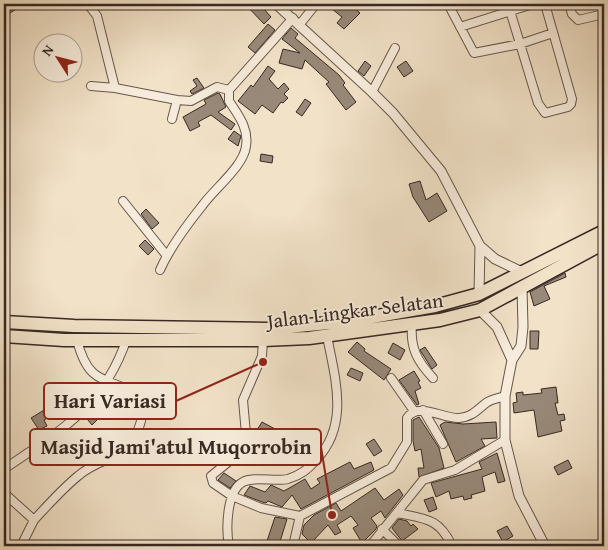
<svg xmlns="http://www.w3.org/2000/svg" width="608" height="550" viewBox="0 0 608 550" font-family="'Gentium Book Plus',serif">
  <rect width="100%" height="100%" fill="#f2e2c8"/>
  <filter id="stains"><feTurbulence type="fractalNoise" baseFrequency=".004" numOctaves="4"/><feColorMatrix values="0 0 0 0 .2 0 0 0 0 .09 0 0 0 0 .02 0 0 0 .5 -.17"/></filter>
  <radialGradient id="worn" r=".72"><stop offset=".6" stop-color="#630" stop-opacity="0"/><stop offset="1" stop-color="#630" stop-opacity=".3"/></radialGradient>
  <path fill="#988979" stroke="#372924" d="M4,4H24L10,13Z
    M245,4H263L266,7L264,9L271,17L264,24Z
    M326,4H338L347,10L351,5L360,13L344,29L337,23L342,17Z
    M268,24L275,30L255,53L248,47Z
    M291,28L298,34L295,38L339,75L345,83L343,85L356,102L346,110L326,84L329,82L305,60L302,69L279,63L283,49L300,53L282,39Z
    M365,61L371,66L364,76L358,71Z
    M406,61L413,71L404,77L397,67Z
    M268,66L275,71L269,79L278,89L284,83L289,89L284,94L288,98L283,103L281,102L273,113L262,105L255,114L238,101L251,85L253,87Z
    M197,78L204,88L192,94L190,91L197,86L193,80Z
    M218,93L220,94L226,107L218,112L235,124L231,130L211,115L198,122L200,126L190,131L183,117L206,104L204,100Z
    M305,99L311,103L302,116L296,112Z
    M234,131L241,136L238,146L228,139Z
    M261,154L273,156L272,163L260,161Z
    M420,181L426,200L437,193L447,211L429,222L413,197L409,184Z
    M146,209L159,223L152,229L141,214Z
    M145,240L154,249L148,255L139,246Z
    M565,273L566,277L544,286L550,299L534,306L530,292Z
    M530,331H539L538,349H530Z
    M357,342L365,349L364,351L391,369L384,380L348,352Z
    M393,343L405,350L400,360L388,353Z
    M425,347L437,365L432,369L420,350Z
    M351,368L363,373L360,381L347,375Z
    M414,371L420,381L418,382L421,388L415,391L419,404L417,405L399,380Z
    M556,387L558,403H555L558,415L564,414L565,420L560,421L562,431L538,437L534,410L514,413L513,403L517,402L516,393L523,392V395L542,393L541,389Z
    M49,407L54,414L44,420L47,426L39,430L31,418Z
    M95,412L100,417L92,425L87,419Z
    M419,417L439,448L444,468L419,477L418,468H424L423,462L421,449L415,451L413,441V420Z
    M262,422L277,430L270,443L262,440L265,434L257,430Z
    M445,422L463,424L496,422L497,438L481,439L485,446L456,462L440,425Z
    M374,439L382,451L374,456L366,444Z
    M497,453L505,481L498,483L495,472L482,477L485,491L471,495L472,498L464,500L463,496L451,499L449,491L436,497L431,483L482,469L479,462Z
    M568,460L572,468L558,475L554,467Z
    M350,462L354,469L371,462L374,470L301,509L292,495L282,507L268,501L266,503L262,502L244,495L250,486L265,492L271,485L284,491L305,479L311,489L320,483L317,479Z
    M224,473L236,481L230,488L218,480Z
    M375,488L384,500L399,489L403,495L385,518L381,511L371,518L377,526L376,529L362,543L353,528L358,525L351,516L337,525L341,532L335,535L328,525L311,543L302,534L304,525L314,515L336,503L341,511Z
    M433,497L437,509L429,512L424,500Z
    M275,517L287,519L279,545L267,541Z
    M399,519L407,521L411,526L413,524L418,529L402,541L392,528Z
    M507,526L513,536L503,542L497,531Z"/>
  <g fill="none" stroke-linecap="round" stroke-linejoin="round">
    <defs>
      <path id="minor" d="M88,4L97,16L115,88
        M448,4L474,53L520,44L553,33
        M508,4L538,103L545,113L568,107L571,104L572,99L545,4
        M569,4L572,14L578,20L604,14
        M300,24L316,4
        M460,27L533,4
        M91,86L115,88L177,100
        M372,92L395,48
        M172,119L177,100L191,101L217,87L229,90
        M123,201L167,256
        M160,270C170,247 186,226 202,206C214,189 244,166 246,146C249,128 238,115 229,101V90L293,18
        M412,324C410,348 417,361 433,378
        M263,340L262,356L243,400L246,434L244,441L232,459L211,476L213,483L232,496L261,508L300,516L391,468L407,442V418C418,401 443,419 459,418C472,417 477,410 486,403C491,399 499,398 505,396
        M391,378L414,411
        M423,410L443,444
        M4,469C60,431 104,407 127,338
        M4,493L34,520L21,546
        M397,513C426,519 439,518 452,546
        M34,520C48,505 62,489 78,476C89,466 102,462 115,456C136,445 146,418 142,396C106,376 89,387 77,340
        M382,529L399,546
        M229,546C226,530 226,491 243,482C253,476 276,482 288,479C301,475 308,469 316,460C350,425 335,378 327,336
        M293,546L300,516
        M370,546L423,480L455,470L505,440"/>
      <path id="tertiary" d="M276,4L372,92L393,113L441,171L480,246L479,294
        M480,246L495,259L522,272
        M522,288L523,327L521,346L512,360L505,396V440L519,496L545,546
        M480,310L497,327L512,360"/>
      <path id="trunk" d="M4,322L74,326L267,329L349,321L435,306L479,294L604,231
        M4,336L64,340H263L309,338L440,320L480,310L604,243"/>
    </defs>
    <use href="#minor" stroke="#66574d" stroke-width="10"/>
    <use href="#tertiary" stroke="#66574d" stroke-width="11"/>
    <use href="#trunk" stroke="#372924" stroke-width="15"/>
    <use href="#minor" stroke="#f7ecdb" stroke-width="8"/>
    <use href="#tertiary" stroke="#f7ecdb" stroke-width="9"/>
    <use href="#trunk" stroke="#f2e2c8" stroke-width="12"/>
  </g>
  <g text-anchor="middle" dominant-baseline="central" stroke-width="4" stroke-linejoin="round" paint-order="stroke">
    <g font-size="20" fill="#372924" stroke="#f7ecdb">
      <text transform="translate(355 310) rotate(-7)">Jalan Lingkar Selatan</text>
    </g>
  </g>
  <path fill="none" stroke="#8f2418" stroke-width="2" d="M263 362L176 401M332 515L321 447"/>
  <g fill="#8f2418" stroke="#f7ecdb" stroke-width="2">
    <circle cx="263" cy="362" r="5"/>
    <circle cx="332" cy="515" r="5"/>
  </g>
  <g fill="#f7ecdb" stroke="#8f2418" stroke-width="2">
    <rect x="44" y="383" width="132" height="36" rx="5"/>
    <rect x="30" y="429" width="291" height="36" rx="5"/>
  </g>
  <g font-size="21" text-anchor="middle" font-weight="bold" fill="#372924">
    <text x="110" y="408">Hari Variasi</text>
    <text x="176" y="454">Masjid Jami'atul Muqorrobin</text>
  </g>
  <rect width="608" height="550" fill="none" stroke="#f2e2c8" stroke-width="20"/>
  <rect x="5" y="5" width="598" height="540" fill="none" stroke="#372924" stroke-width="2.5"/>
  <rect x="10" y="10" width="588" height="530" fill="none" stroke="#372924"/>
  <g transform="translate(58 58) rotate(306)"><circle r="24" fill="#f7ecdb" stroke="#aa9e92"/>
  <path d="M0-4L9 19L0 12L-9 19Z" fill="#8f2418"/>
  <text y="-8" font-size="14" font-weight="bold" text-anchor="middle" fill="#372924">N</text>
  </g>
  <rect width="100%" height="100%" filter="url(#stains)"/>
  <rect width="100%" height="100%" fill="url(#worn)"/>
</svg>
